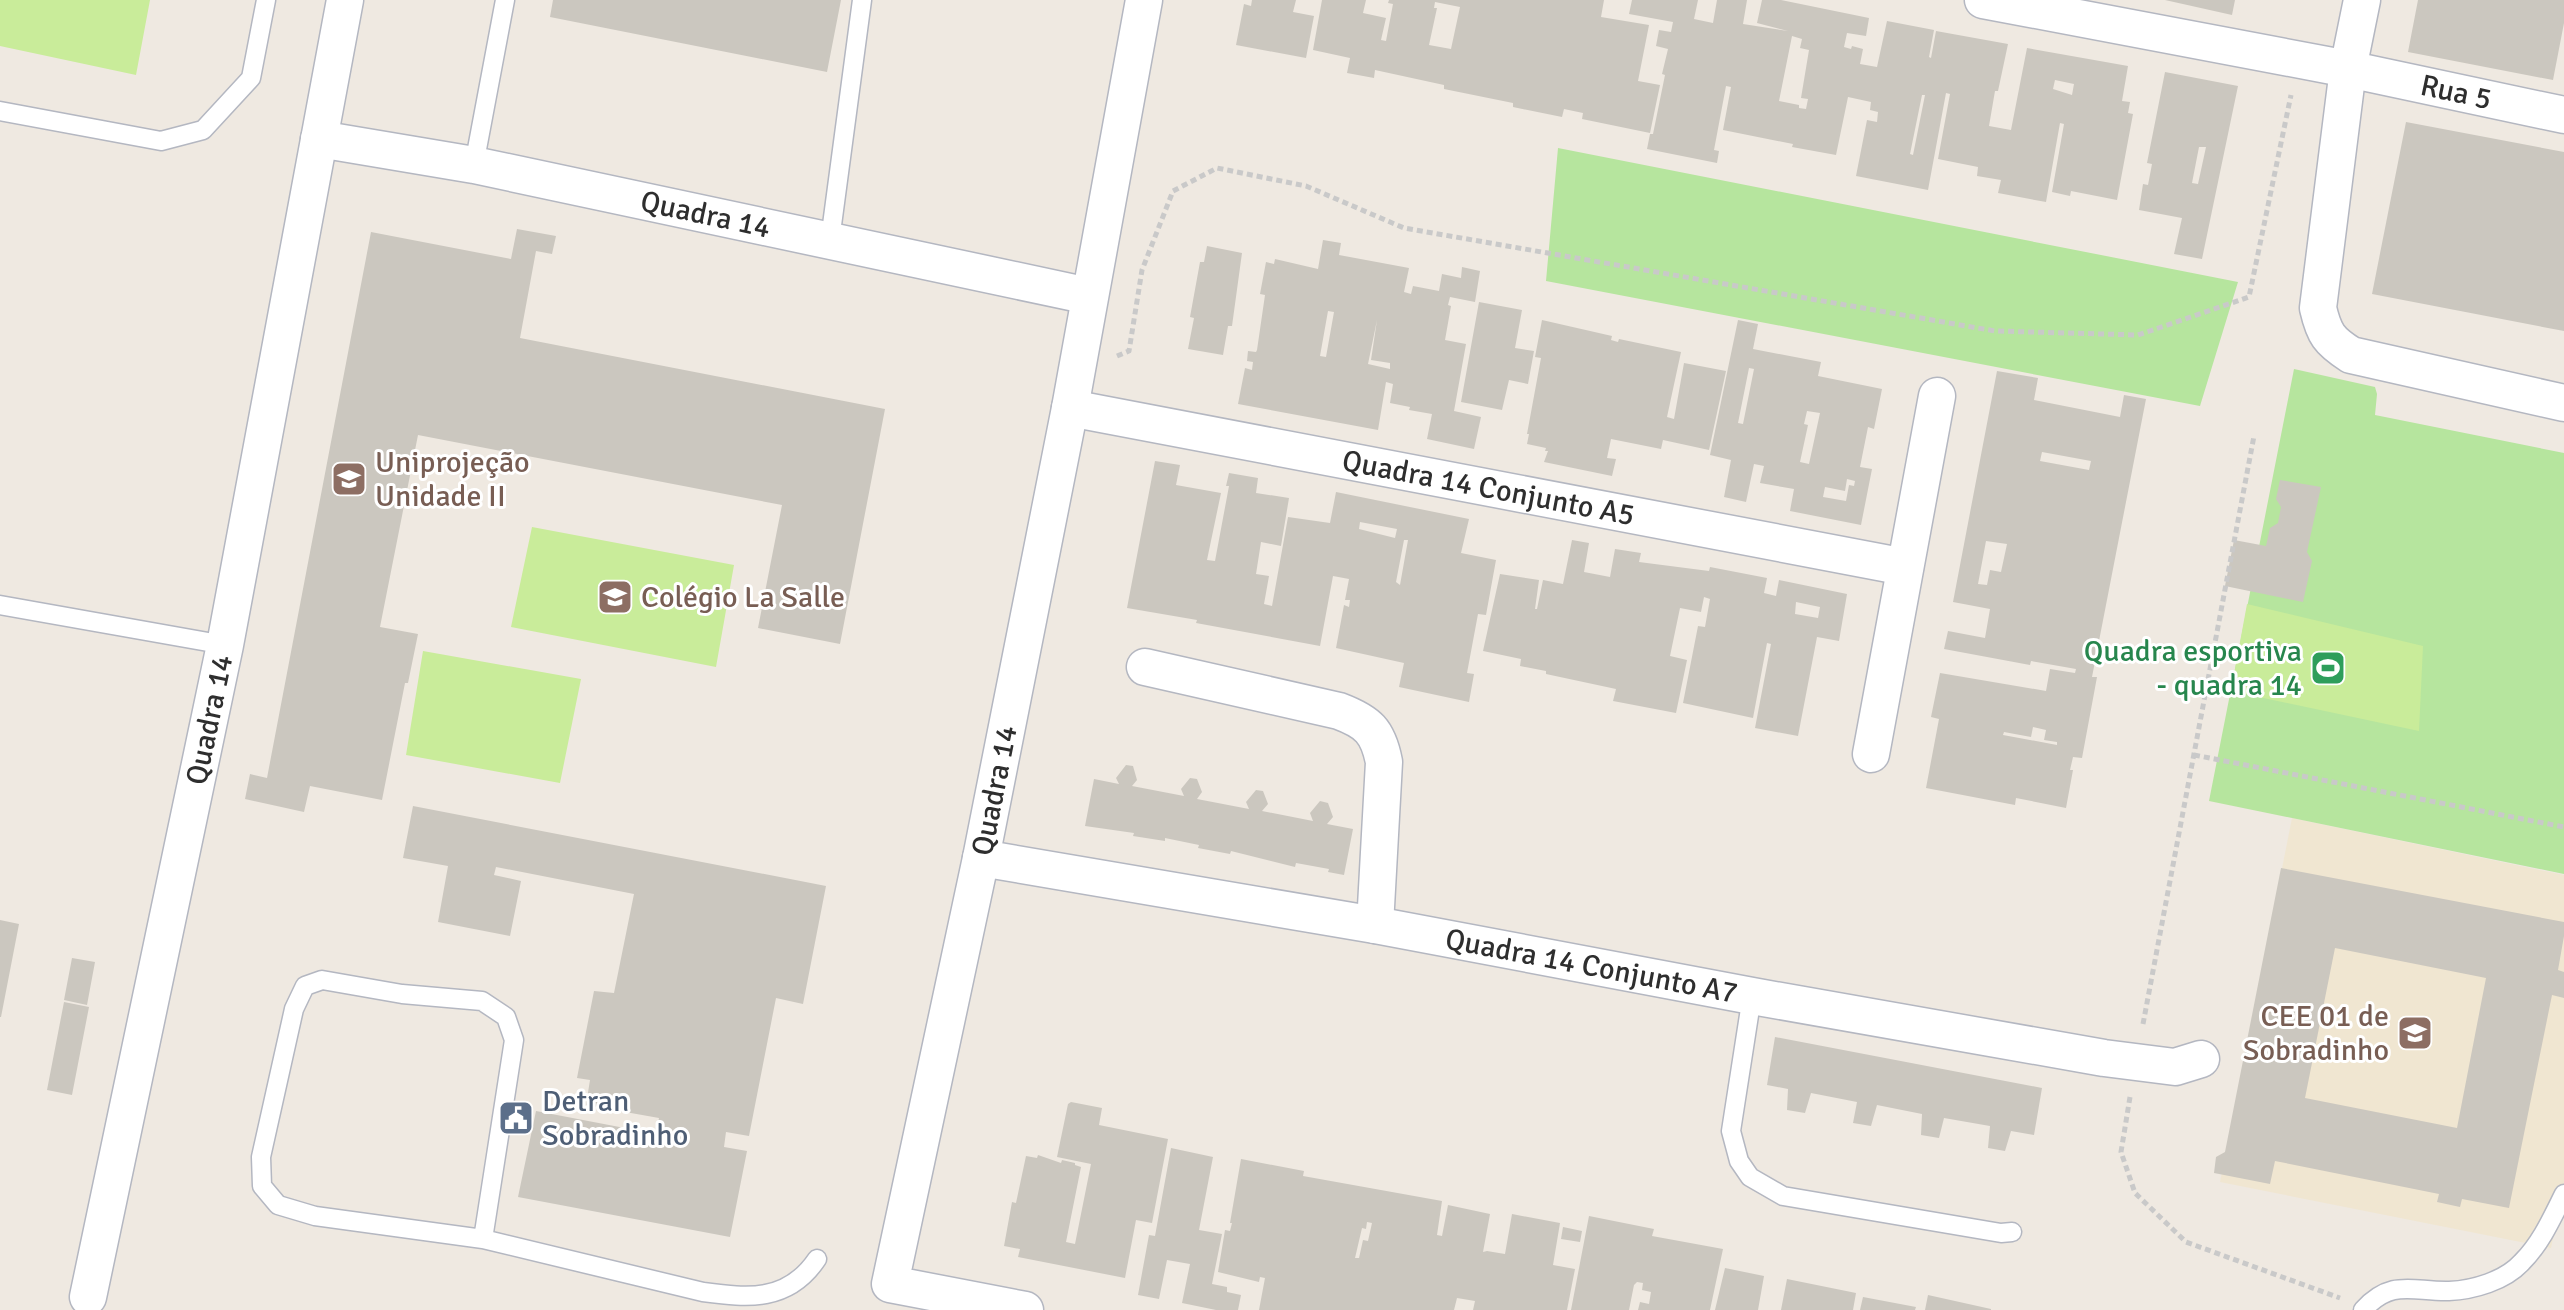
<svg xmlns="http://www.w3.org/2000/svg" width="2564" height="1310" viewBox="0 0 2564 1310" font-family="Signika,sans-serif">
  <rect width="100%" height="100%" fill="#efe9e1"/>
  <path fill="#f0e6d1" d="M2292,818L2564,875V1181L2551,1248L2220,1182Z"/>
  <path fill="#b6e59e" d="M1558,148L2238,282L2200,406L1546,281Z
    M2294,369L2375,387L2377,394L2375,415L2564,453V874L2209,801Z"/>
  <path fill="#c9ec9a" d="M0,0H150L136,75L0,46Z
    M532,527L734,565L716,667L511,627Z
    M2247,604L2423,646L2419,731L2231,691Z
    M423,651L581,679L560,783L406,755Z"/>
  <path fill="#cbc7bf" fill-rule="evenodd" d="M553,0H841L827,72L550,17Z
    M1252,0H1296L1293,12L1314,16L1306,58L1236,45L1244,4L1251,6Z
    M1322,0H1366L1363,13L1386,18L1381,40L1386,41L1393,4L1388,3L1389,0H1604L1601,17L1649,25L1638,81L1660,85L1650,133L1582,119L1583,113L1564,109L1562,117L1513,107V103L1444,89V85L1375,70L1374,78L1347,73L1350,58L1313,50ZM1435,2L1460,7L1451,49L1429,45L1437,8H1434Z
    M1632,0H1698L1694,19L1713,23L1717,0H1747L1743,24L1788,31L1757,23L1762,0H1781L1869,18L1866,36L1847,33L1844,47L1851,49L1852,46L1863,49L1860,64L1877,67L1887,21L1934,30L1929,57L1931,58L1936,31L2008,44L1998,91H1995L1989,126L2011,130L2027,48L2128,66L2122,101L2130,102L2128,113L2133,114L2117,200L2071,191L2070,196L2052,192L2064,124L2060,123L2046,202L1998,193L2001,180L1977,176L1978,167L1938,159L1950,94L1946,93L1928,190L1856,176L1867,120L1877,122L1878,112L1870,110L1871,102L1848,97L1836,155L1792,147L1793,144L1723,130L1731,87L1726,86L1714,150L1719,151L1717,163L1647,149L1650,134H1653L1665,75L1662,74L1668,49L1656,46L1659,30L1671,32L1673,22L1629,14ZM1792,36L1802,39L1800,48L1809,50L1801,98L1808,99L1806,109L1799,108V105L1779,101ZM2055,80L2074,84L2072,95L2053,89ZM1922,95H1925L1913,155L1910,154Z
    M2165,0H2235L2232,15Z
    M2418,0H2564V23L2553,80L2408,52Z
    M2165,72L2238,86L2202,259L2174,254L2182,218L2139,210L2143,184L2148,185L2152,164L2147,163ZM2199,147H2206L2198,184L2192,183Z
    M2406,122L2564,152V331L2372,294Z
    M517,229L556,236L552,254L536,251L520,338L885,409L840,644L758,628L782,505L418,435L380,627L418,634L408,683H405L382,800L310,786L304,812L245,799L250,774L267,778L371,232L511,259Z
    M1323,240L1341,243L1339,255L1409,268L1404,292L1411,294L1413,286L1439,291L1442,274L1461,278L1462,267L1480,271L1475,302L1450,297L1448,305L1451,306L1445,340L1466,344L1454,411L1481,417L1474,449L1427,439L1432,414L1409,410L1410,407L1390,403L1393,384L1386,382L1378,430L1238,404L1245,368L1252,370L1253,362L1247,361L1248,351L1256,352L1257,350L1265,295L1260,294L1266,262L1274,264L1275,259L1318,269ZM1328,311L1334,312L1326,357L1320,356ZM1377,320L1371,360L1390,363V369L1368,364Z
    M1207,246L1242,253L1232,326H1228L1223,355L1188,349L1194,318L1190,317L1200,262H1204Z
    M1479,302L1522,310L1515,348L1534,351L1528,384L1509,380L1502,410L1461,402Z
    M1542,320L1612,336L1611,340L1618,342L1619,339L1681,352L1667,417L1674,419L1684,363L1726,371L1709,450L1663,440L1661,449L1611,439L1607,458L1616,459L1612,476L1544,462L1548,451H1545L1546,448L1527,444L1529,434H1527L1541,358L1535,357Z
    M1738,320L1758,324L1753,349L1821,362L1818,376L1882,389L1874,429L1868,427L1860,467L1872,469L1861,525L1790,511L1794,489L1760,483L1764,466L1754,464L1746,502L1724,497L1731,460L1710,455ZM1749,368L1754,369L1743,424L1738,423ZM1807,411L1820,413L1809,464L1800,462L1808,425L1804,424ZM1847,479L1855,481L1854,486L1849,485L1846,501L1823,497L1825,487L1845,491Z
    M1997,371L2038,378L2034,400L2120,417L2124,395L2146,399L2092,677H2097L2082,758L2073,757L2070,770H2073L2066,808L2016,798L2015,805L1926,788L1939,719L1931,717L1940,673L2046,691L2050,669L2075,673L2076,669L2031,661L2030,665L1944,649L1948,631L1985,638L1990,609L1953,602ZM2042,452L2091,461L2089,470L2040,461ZM1986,541L2007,544L2001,572L1990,570L1987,585L1978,584ZM2033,727L2046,730L2044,740L2057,742V745L2003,735L2004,732L2031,737Z
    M1155,461L1180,465L1176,485L1221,493L1207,560L1215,561L1229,486H1226L1229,473L1258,478L1256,493L1289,498L1281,546L1261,542L1256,574L1269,576L1264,604L1272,606L1288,517L1330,523L1336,492L1469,519L1461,553L1496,560L1486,615L1478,614L1467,673L1474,674L1469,702L1399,687L1404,663L1336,648L1344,605L1349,607L1350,600H1345L1349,579L1333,576L1320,646L1196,623L1197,620L1127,608ZM1360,522L1397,529L1395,538L1359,529ZM1404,540H1408L1400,585L1396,582Z
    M2280,480L2321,487L2307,552L2312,561L2303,602L2225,586L2234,540L2266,546L2270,528L2278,523L2281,507L2276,499Z
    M1572,540L1589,543L1584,572L1610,577L1615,549L1641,553L1639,562L1709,571L1710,567L1767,578L1764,593L1776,596L1779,580L1847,594L1839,641L1817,637L1798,736L1755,728L1771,644L1767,643L1753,718L1683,703L1698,626L1705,627L1710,599L1704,597L1701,612L1680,608L1670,656L1687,660L1676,713L1613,701L1616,689L1546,674V671L1520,666L1521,659L1483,651L1500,574L1539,580L1535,609H1537L1543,580L1563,584ZM1796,602L1820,607L1818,618L1795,614Z
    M1126,765L1133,766L1137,780L1132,786L1184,796L1181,789L1190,778L1197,779L1202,792L1197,799L1249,809L1246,802L1256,790L1263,791L1268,804L1262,811L1313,821L1310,813L1320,801L1328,803L1333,817L1327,824L1353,829L1344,875L1328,872L1329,869L1296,863L1295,867L1231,851L1230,854L1198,848L1199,845L1165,838V841L1133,836L1134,833L1085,826L1094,779L1119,784L1116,778Z
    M413,806L826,886L803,1004L776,998L749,1136L726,1132L724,1147L747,1151L730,1237L518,1197L536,1111L656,1134L659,1118L586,1105L590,1080L577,1078L594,991L614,993L634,894L496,867L494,875L521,881L510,936L438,922L448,866L403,858Z
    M2281,868L2564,922V936L2558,970L2564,972V998L2552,995L2509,1208L2462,1199L2460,1207L2437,1202L2439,1194L2275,1161L2270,1184L2214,1173L2216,1157L2225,1152ZM2335,948L2486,978L2457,1128L2305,1098Z
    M0,920L19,924L1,1017H0Z
    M72,958L95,962L87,1005L64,1000Z
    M64,1002L89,1007L72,1095L47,1090Z
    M1775,1037L2042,1088L2034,1135L2011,1131L2005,1151L1988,1148L1990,1126L1944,1118L1939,1138L1921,1135L1922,1114L1877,1105L1871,1126L1853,1123L1857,1102L1811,1093L1805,1113L1787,1110L1788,1089L1767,1085Z
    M1071,1102L1102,1108L1099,1125L1168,1139L1152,1223L1136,1220L1125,1278L1018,1257L1020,1249L1004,1246L1012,1202L1016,1203L1026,1156L1037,1158L1038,1155L1061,1163L1062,1160L1075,1163V1165L1081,1167L1066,1242L1075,1244L1091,1164L1057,1157L1068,1104Z
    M1171,1148L1213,1157L1199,1230L1222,1234L1212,1284L1227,1287V1292L1241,1295L1238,1310H1216L1182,1303L1190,1264L1167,1260L1159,1299L1138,1295L1149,1235L1155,1236Z
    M1241,1159L1304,1171L1303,1176L1442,1201L1437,1235L1442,1236L1448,1205L1490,1214L1483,1252L1487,1251L1505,1254L1512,1214L1560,1223L1553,1265L1575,1269L1567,1310H1473L1475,1301L1457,1298L1454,1310H1259L1265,1278L1260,1277L1259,1282L1218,1272L1225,1230L1230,1231L1232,1223H1230ZM1367,1222L1372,1223L1368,1241L1363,1240L1359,1258H1355L1362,1228L1366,1229Z
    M1589,1216L1654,1229L1652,1236L1723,1249L1710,1310H1638L1640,1302L1649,1304L1651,1292L1642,1290L1643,1283L1637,1282L1634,1285L1629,1310H1571Z
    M1563,1227L1582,1231L1580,1242L1561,1239Z
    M1725,1268L1764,1276L1758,1310H1715Z
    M1787,1279L1856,1293L1853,1310H1781Z
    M1928,1295L1991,1309V1310H1925Z
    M1863,1297L1916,1307L1915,1310H1860Z"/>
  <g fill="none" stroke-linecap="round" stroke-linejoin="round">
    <defs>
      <path id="lane" d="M0,111L161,141L203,130L251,78L266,0
        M474,165L505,0
        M830,240L862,0
        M0,605L225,645
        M1752,996L1731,1131L1739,1161L1750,1177L1783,1196L2001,1233L2012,1232
        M483,1239L514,1040L506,1017L482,1001L402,994L322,980L305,986L294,1009L261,1157L262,1186L278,1205L315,1216L483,1239L703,1292C749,1298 788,1302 817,1259
        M2363,1310C2392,1278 2413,1292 2449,1291C2473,1290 2505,1281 2522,1262C2541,1243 2552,1218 2564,1194"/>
      <g id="street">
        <path id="s1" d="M1983,0L2348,69L2564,115"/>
        <path d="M2362,0L2348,69L2318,308C2324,334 2329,341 2351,355L2564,403"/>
        <path id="s2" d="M319,139L474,165L1089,296"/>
        <path id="s3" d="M1070,408L1905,567"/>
        <path d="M1145,667L1339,711C1368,722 1378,731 1384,762L1375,925"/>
        <path d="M1871,754L1937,396"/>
        <path id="s4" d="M981,858L1375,925L1752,996L2104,1058L2175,1067L2201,1059"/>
        <path id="s5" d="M88,1297L225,645L345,0"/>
        <path id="s6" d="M1025,1310L890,1284L981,858L1070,408L1144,0"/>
      </g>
    </defs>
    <use href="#lane" stroke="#b4b7c1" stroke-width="21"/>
    <use href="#street" stroke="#b4b7c1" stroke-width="39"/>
    <path stroke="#c9c9c9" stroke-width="5" stroke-dasharray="6 4" stroke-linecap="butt" d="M1117,356L1129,351L1142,270L1173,191L1217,168L1306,186L1404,228L1995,331L2138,335L2249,297L2291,95
      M2194,755L2564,827
      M2143,1024L2254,436
      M2130,1097L2121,1152L2135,1193L2186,1242L2340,1298"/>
    <use href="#lane" stroke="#fff" stroke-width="18"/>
    <use href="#street" stroke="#fff" stroke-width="36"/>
  </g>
  <defs>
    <symbol id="university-square" viewBox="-11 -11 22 22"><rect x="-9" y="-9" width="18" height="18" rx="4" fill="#8d6e63" stroke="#fff"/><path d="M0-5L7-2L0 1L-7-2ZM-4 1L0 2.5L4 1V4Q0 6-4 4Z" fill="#fff"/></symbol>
    <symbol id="school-square" viewBox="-11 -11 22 22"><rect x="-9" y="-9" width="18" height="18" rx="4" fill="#8d6e63" stroke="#fff"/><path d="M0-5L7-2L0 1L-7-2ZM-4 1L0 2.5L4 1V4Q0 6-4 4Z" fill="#fff"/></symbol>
    <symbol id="stadium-square" viewBox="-11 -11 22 22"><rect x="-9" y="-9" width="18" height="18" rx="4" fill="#2e9e5b" stroke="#fff"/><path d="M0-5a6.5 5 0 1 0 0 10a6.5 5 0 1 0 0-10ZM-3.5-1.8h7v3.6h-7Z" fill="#fff"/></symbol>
    <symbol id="civic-square" viewBox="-11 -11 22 22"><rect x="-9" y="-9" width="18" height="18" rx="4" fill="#5c6f8a" stroke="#fff"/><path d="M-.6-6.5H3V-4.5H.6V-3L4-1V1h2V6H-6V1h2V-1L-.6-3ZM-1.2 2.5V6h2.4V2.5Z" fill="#fff"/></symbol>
  </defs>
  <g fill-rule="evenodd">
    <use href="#university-square" x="329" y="459" width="40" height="40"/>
    <use href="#school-square" x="595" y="577" width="40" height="40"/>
    <use href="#stadium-square" x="2308" y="648" width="40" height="40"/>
    <use href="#school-square" x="2395" y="1013" width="40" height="40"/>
    <use href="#civic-square" x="496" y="1098" width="40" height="40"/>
  </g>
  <g text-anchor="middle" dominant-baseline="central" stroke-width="6" stroke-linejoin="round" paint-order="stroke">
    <g font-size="30" fill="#2e2e2e" stroke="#fff">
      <text stroke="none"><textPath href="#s1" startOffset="482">Rua 5</textPath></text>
      <text stroke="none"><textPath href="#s2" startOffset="394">Quadra 14</textPath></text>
      <text stroke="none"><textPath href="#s3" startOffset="426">Quadra 14 Conjunto A5</textPath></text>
      <text stroke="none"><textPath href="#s5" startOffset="590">Quadra 14</textPath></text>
      <text stroke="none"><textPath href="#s6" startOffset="642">Quadra 14</textPath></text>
      <text stroke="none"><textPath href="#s4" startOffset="620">Quadra 14 Conjunto A7</textPath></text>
    </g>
    <g font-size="30" fill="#785e54" stroke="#fff" text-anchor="start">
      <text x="375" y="462">Uniprojeção<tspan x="375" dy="34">Unidade II</tspan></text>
      <text x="641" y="597">Colégio La Salle</text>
      <text x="2389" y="1016" text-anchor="end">CEE 01 de<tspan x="2389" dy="34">Sobradinho</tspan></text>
    </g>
    <g font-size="30" fill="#27864d" stroke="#fff" text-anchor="end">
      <text x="2302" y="651">Quadra esportiva<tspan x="2302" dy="34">- quadra 14</tspan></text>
    </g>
    <g font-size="30" fill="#4e5e75" stroke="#fff" text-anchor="start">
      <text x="542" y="1101">Detran<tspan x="542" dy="34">Sobradinho</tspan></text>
    </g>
  </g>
</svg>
